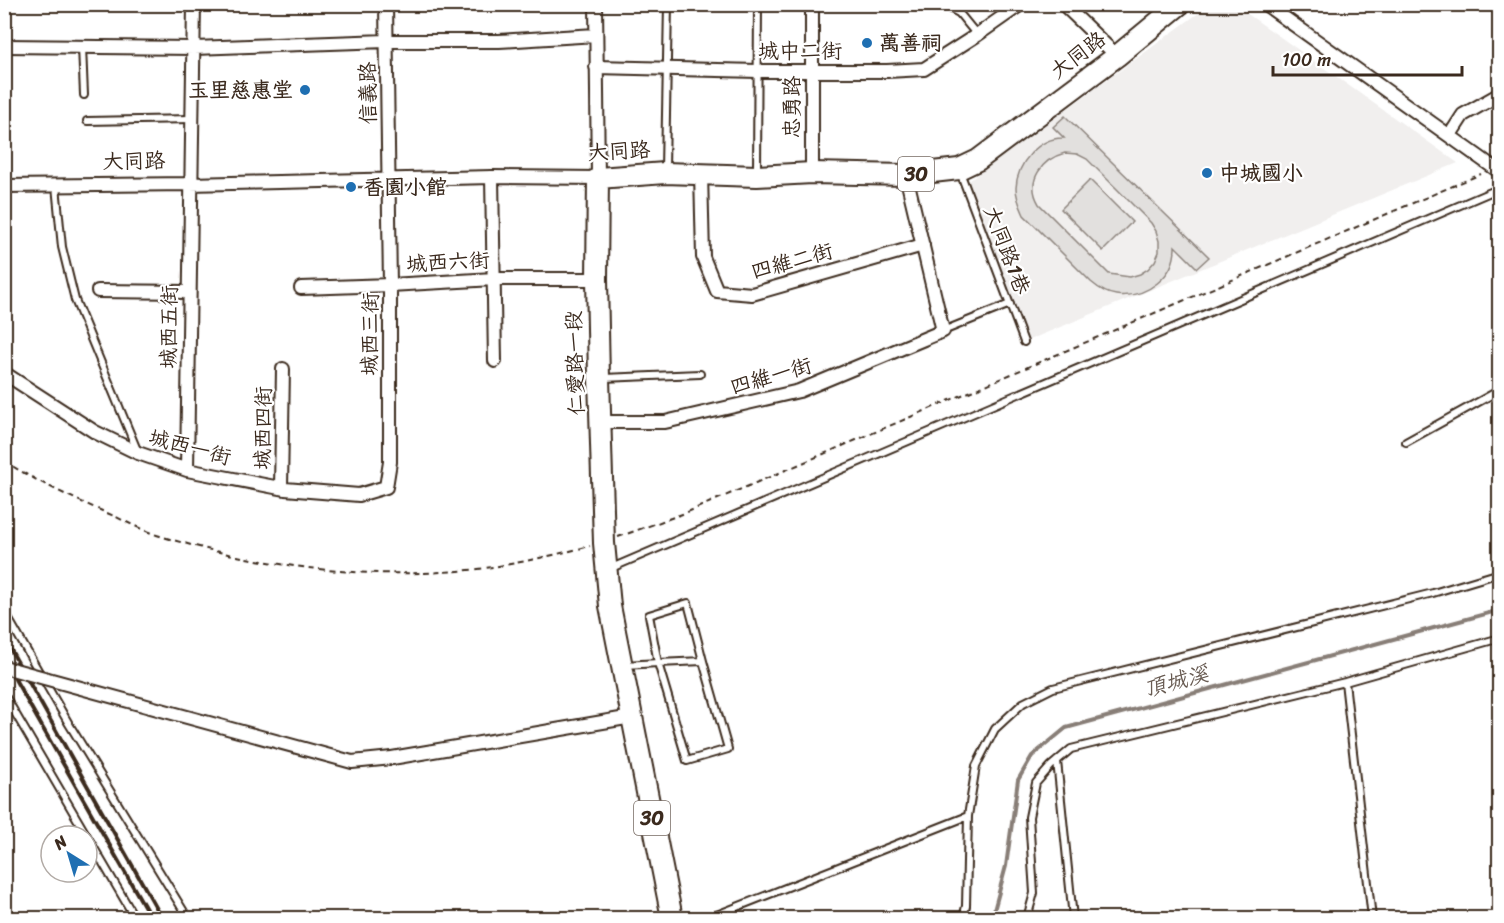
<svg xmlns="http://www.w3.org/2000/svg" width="1504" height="923" viewBox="0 0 1504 923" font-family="Sriracha,'LXGW WenKai TC',sans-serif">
  <rect width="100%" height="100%" fill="#fff"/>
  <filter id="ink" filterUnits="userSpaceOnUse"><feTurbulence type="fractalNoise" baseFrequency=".0167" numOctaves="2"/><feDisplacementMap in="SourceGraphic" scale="12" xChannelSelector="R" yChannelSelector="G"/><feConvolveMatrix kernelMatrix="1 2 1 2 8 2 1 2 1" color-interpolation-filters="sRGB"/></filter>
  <g filter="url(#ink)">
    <path fill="#f1efee" d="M1211,4L1235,5L1458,163L1024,342L966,183Z"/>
    <path fill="#e2e0de" stroke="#8e857e" stroke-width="1.5" fill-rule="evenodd" d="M1065,116L1209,257L1197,268L1175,246C1176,276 1146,299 1116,295C1106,294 1098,288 1091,282L1024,215C1020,206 1016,198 1016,188C1017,163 1039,137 1064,138L1053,127ZM1065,153L1077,154L1087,159L1151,223L1156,231L1159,241V252L1155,261L1148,269L1140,274L1130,277L1109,274L1039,204C1025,181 1042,159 1065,153Z
      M1090,180L1132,222L1103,251L1061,209Z"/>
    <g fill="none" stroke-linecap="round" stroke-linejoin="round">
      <path stroke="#887e77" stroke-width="4" d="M992,918L1006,866L1018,780L1032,756L1066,728L1500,610"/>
      <defs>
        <path id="lane" d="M942,4L959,13L977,35
          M82,46L84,95
          M87,121L192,119
          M665,169L668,4
          M757,172L758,4
          M960,172L1024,342
          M56,186L62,247L75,300L137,450
          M1500,200L1497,204L1500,216
          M943,331L1010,304
          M603,378L700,374
          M1406,442L1500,390
          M609,569L1500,188
          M4,611L69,724L188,918
          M625,665L658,663L687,761L728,749L703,661L658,663L649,615L688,603L703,661
          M1345,682L1372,918
          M4,694L135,918
          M1057,761L1073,918
          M709,918L968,816
          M963,918L966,906L968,816L976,766L995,729L1023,703L1053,688L1433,593L1500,573
          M1027,918L1034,893L1029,817L1036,783L1051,766L1071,749L1345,682L1500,638"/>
        <path id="street" d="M812,4V173
          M1063,4L1117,56
          M1265,4L1500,172
          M4,46L194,48L386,41H499L596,35
          M596,67L758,71H887L924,69L977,35L1021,4
          M1450,135L1463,115L1500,94
          M701,173L703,257L717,291L752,294L923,245
          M492,177L495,361
          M4,186L190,184L492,177L598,178L596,4
          M301,288L390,285L494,279H597
          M98,291L188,292
          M4,373L95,432L138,453L187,470L285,489L359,495L386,487L390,462V285L386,4
          M601,422H665L799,391L943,331L906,175
          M187,470L194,4
          M281,488L283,369
          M392,758L632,717"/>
        <path id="primary" d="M672,918L610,606L604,543L599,378L597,279L598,178L665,173L757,176L812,173L906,175L959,169L978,160L1117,56L1180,4"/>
      </defs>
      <use href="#lane" stroke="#3b2a1e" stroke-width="10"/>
      <use href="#street" stroke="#3b2a1e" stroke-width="16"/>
      <use href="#primary" stroke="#3b2a1e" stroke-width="24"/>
      <path stroke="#3b2a1e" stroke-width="2" stroke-dasharray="6 4.5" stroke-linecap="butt" d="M4,461C39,483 76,500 114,516C129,523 144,531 160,536C251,564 347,578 442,572C492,570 542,558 590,546
        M618,537L685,513L1481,174"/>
      <use href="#lane" stroke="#fff" stroke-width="6"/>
      <use href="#street" stroke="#fff" stroke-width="12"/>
      <use href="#primary" stroke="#fff" stroke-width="20"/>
      <path stroke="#3b2a1e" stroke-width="4" d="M4,638L162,918
        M4,660L151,918"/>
      <defs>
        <path id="street-bridge" d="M4,667L352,762L392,758"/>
      </defs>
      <use href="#street-bridge" stroke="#3b2a1e" stroke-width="16" stroke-linecap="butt"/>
      <use href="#street-bridge" stroke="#fff" stroke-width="12"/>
    </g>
  </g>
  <g fill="#1f6fb2" stroke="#fff" stroke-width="2">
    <circle cx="867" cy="43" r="6"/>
    <circle cx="305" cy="90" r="6"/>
    <circle cx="1207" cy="173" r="6"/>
    <circle cx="351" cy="187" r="6"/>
  </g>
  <g text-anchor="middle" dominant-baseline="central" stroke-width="4.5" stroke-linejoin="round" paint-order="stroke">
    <g fill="#fff" stroke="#766a62" stroke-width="1.5">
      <rect x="898" y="157" width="36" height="34" rx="4.5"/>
      <rect x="634" y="801" width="36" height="34" rx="4.5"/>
    </g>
    <g font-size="20" font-weight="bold" fill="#3b2a1e">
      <text x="916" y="174">30</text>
      <text x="652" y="818">30</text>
    </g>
    <g font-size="21" font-weight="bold" fill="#3b2a1e" stroke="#fff" text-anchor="start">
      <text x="879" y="43">萬善祠</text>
      <text x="293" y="90" text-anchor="end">玉里慈惠堂</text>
      <text x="1219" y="173">中城國小</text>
      <text x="363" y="187">香園小館</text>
    </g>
    <g font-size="21" fill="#3b2a1e" stroke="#fff">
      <text x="800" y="51">城中二街</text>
      <text transform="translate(1078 55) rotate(-37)">大同路</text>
      <text transform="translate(368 93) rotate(-91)">信義路</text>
      <text transform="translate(792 107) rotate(-90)">忠勇路</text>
      <text transform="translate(619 151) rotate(-3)">大同路</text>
      <text transform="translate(134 161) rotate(-1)">大同路</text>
      <text transform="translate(1007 250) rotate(69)">大同路1巷</text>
      <text transform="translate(792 261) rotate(-15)">四維二街</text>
      <text transform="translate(448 262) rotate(-3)">城西六街</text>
      <text transform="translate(169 327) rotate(-89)">城西五街</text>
      <text transform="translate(370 334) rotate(-89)">城西三街</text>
      <text transform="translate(575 363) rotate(-92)">仁愛路一段</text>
      <text transform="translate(771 376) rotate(-16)">四維一街</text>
      <text transform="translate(263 428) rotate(-89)">城西四街</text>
      <text transform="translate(190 447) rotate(15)">城西一街</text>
    </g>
    <g font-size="22" font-style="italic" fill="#685b52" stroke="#fff">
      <text transform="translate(1176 681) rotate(-15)">頂城溪</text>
    </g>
  </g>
  <rect width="1504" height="923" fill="none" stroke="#fff" stroke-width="24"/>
  <rect x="12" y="12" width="1480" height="899" fill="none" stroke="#3b2a1e" stroke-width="2" filter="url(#ink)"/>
  <g transform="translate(69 854) rotate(323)"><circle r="28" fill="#ffffff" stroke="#b1aaa5" stroke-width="1.5"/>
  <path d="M0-4.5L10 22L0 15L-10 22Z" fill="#1f6fb2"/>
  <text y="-9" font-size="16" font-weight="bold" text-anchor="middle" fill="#3b2a1e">N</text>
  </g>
  <path d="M1273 66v9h189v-9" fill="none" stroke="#3b2a1e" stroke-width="3"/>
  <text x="1282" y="66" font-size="18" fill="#3b2a1e" stroke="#ffffff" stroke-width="4.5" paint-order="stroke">100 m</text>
</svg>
